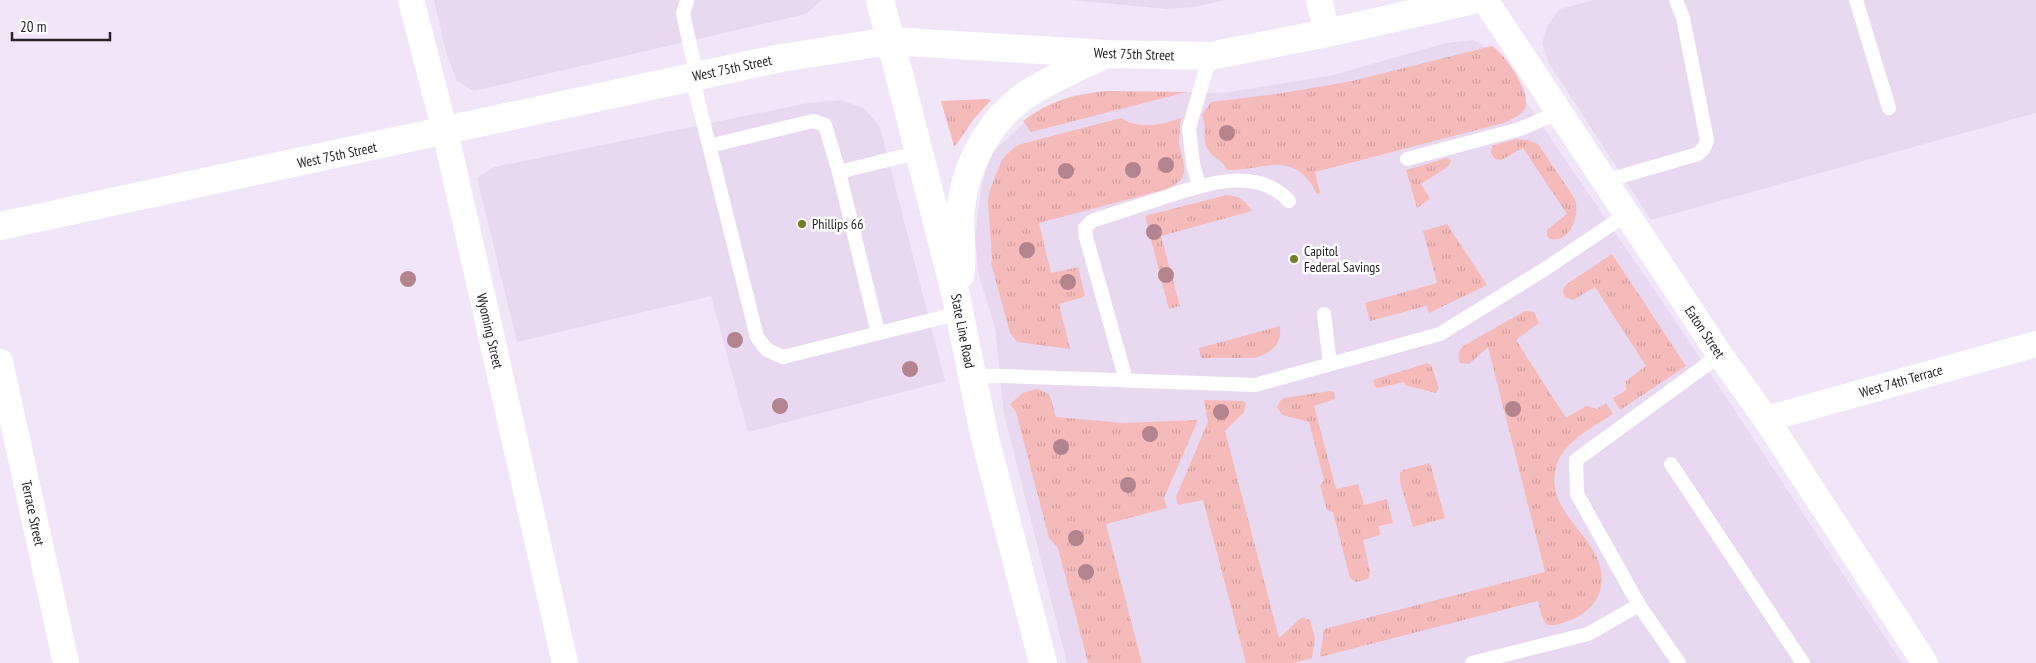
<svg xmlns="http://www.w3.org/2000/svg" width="2036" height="663" viewBox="0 0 2036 663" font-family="'PT Sans Narrow',sans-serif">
  <defs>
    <pattern id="grass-tufts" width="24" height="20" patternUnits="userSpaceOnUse" patternTransform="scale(1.25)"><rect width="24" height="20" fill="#f5baba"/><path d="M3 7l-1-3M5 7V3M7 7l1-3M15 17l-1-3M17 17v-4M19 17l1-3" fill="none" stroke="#d2a0a0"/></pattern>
  </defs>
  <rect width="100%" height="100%" fill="#f1e6f7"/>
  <path fill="#e8d9f0" d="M434,0H822L806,14L474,91L457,81L446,52Z
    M1071,0H1225L1194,7L1167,9Z
    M1594,0H2036V113L1651,220L1548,62L1542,43L1548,24L1560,9Z
    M1473,40L1490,49L1668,310L1902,663H1067L1004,414L995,327L979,276L975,238L982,184L992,153L1033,114L1058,101L1074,95L1107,91L1223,93L1333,75L1446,43Z
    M840,100L864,108L880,127L945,381L748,432L711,296L517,342L477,178L494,167L808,103Z"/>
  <path fill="url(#grass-tufts)" d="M1492,46C1505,54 1532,93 1525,108C1522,115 1513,118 1507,122L1315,172L1320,193L1317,194C1294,148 1264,171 1227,170C1224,160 1213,159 1208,150C1201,138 1208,126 1202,115L1211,102L1283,93L1352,81Z
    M1107,91L1187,92L1031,132L1023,121C1052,100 1072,95 1107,91Z
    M987,99L991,100L973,120L956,145L954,146L941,101Z
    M1121,118C1137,130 1163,125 1181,118C1180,126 1179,134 1179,142C1182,164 1194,176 1167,189L1039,223L1051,273L1078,267L1085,295L1083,297L1059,304L1070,349L1017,342L1010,333L991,263L992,259L988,201L990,190L1002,160L1007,154L1018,145L1025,143Z
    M1516,139L1528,140L1538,144L1575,199C1580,215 1571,243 1550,239L1547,236V230L1567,214L1523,148L1501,160L1495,159L1491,153L1492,146Z
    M1447,158L1451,160L1449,166L1421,184L1430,199L1417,208L1406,170Z
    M1227,195C1239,196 1246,201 1252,211L1161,236L1180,306L1169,309L1145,216Z
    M1447,224L1487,285L1429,313L1426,306L1370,321L1365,303L1437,283L1423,231Z
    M1612,254L1686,366L1620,410L1613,398L1626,390V381L1646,366L1595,287L1573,300L1565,297C1562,291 1563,289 1567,284Z
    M1525,311L1534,312L1539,323L1516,340L1566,418L1586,406L1597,409L1606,403L1613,414C1591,429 1560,442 1555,472C1548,512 1594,534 1601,570C1606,600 1585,617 1559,624C1554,625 1548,627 1545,622C1541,617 1540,607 1538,601L1320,657L1324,629L1545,572L1488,347L1469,364L1460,363C1458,356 1458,352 1463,346Z
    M1280,326C1282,344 1272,353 1255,358H1201L1199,348Z
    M1428,363L1432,367L1439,388L1436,393L1405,385L1404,382L1378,388L1375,387L1373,381L1376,379Z
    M1036,389C1054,392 1051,402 1056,417L1124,423L1198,420L1164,498L1167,508L1106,524L1142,663H1088L1058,548L1049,538L1016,412L1010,404L1023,393Z
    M1330,391L1334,392L1335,399L1314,406L1336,489L1358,484L1364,505L1387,499L1393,523L1379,526L1380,535L1363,540L1370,572L1368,579L1356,582L1350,578L1333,512L1327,510L1320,486L1324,480L1309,422L1282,415L1277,407L1281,400L1285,398Z
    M1204,400L1242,401L1246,403L1244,412L1225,431L1279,638L1300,619L1303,618L1310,620L1315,638L1312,658L1293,663H1246L1203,500L1178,505L1176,497L1208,422Z
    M1430,463L1445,518L1413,527L1400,482V473L1403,470Z"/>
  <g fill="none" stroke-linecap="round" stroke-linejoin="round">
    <path stroke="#fff" stroke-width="14" d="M687,0L683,14L697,76
      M1856,0L1889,108
      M692,77L757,337L767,350L783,357L960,313
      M709,146L813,121L825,125L839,172L920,152
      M1407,159L1520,129L1560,112
      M839,172L878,333
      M1605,181L1698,154L1704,148L1707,140L1683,18L1676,0
      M1199,186L1193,164L1189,128L1210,56
      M1324,314L1330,364
      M972,376H1005L1255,385L1440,334L1545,269L1627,214
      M1126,380L1086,237L1085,228L1092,221C1115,213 1139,206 1162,198C1202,185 1256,165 1289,201
      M1671,464L1803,663
      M1639,605L1679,663
      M1472,663L1588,634L1639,605L1577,494L1576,460L1720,355"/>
    <path stroke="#fff" stroke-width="26" d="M411,0L445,131L565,663
      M1319,0L1327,33
      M1485,0L1720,355L1766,419L1925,663
      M0,362L66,663
      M1766,419L2036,344"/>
    <path stroke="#fff" stroke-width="28" d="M880,0L956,296L984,434L1043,663
      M0,226L781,58L890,41L1106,54L1210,56L1327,33L1473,0
      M960,275C964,252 958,230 961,207C966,161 993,115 1032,91C1055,77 1080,66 1104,55"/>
  </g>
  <g fill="#b4848e">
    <circle cx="1227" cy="133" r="8"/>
    <circle cx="1166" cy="165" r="8"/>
    <circle cx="1133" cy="170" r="8"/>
    <circle cx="1066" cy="171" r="8"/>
    <circle cx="1154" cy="232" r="8"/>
    <circle cx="1027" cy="250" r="8"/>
    <circle cx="1166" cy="275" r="8"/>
    <circle cx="408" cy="279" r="8"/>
    <circle cx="1068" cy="282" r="8"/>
    <circle cx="735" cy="340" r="8"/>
    <circle cx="910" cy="369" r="8"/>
    <circle cx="780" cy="406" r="8"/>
    <circle cx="1513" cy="409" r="8"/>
    <circle cx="1221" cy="412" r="8"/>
    <circle cx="1150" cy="434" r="8"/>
    <circle cx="1061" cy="447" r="8"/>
    <circle cx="1128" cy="485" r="8"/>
    <circle cx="1076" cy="538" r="8"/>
    <circle cx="1086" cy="572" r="8"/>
  </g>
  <g fill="#737c28" stroke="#fff" stroke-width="2">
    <circle cx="802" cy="224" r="5"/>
    <circle cx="1294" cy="259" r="5"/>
  </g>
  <g text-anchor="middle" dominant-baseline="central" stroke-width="5" stroke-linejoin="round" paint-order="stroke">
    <g font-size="14" fill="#272329" stroke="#fff">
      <text transform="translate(1134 54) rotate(2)">West 75th Street</text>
      <text transform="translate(732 68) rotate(-12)">West 75th Street</text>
      <text transform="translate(337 155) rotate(-12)">West 75th Street</text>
      <text transform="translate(490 331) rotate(77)">Wyoming Street</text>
      <text transform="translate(963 331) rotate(79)">State Line Road</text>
      <text transform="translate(1705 332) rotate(56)">Eaton Street</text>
      <text transform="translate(1901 381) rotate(-16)">West 74th Terrace</text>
      <text transform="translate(33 513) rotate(78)">Terrace Street</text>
    </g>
    <g font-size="14" fill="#272329" stroke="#fff" text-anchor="start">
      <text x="812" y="224">Phillips 66</text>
      <text x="1304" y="251">Capitol<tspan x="1304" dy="16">Federal Savings</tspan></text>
    </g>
  </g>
  <path d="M12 32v8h98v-8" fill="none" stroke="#272329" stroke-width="2.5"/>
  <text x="20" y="32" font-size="15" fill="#272329" stroke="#ffffff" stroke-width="4" paint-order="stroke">20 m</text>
</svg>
